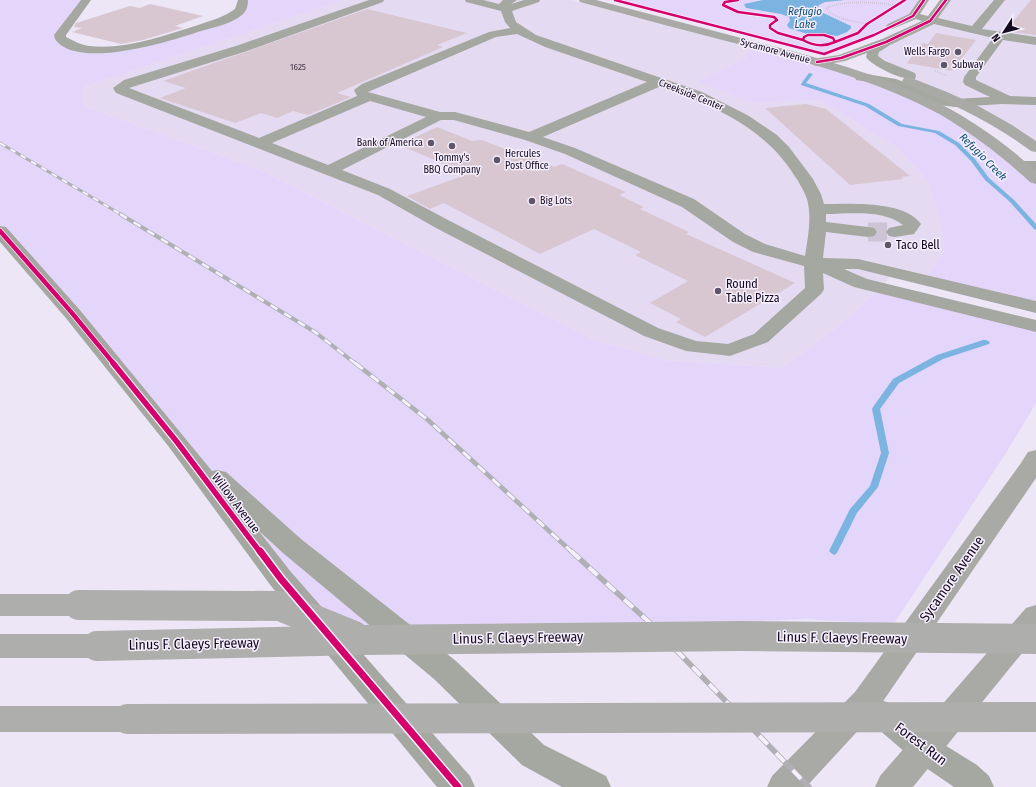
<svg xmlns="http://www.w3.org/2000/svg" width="1036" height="787" viewBox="0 0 1036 787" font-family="'Fira Sans Condensed',sans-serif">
  <rect width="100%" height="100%" fill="#ece6f6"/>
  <path fill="#e4dbf3" d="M345,0H572L751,48L744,59L699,81L752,103L820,100L899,149L927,180L939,216L945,250L925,280L893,273L880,288L846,320L783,368L664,360L594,340L258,169L83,106L84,87Z
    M946,0H1036V148L979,111L900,72L881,64L873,51L930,21Z"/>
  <path fill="#e4d6fa" d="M0,0H86L60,35L72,46L127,48L226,19L243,0H345L84,87L83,106L258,169L594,340L664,360L783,368L846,320L880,288L1036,326V403L1006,453L893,625L806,619L362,640L317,612L0,231Z
    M615,0H924L913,16L874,35L824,54Z
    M753,44L861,77L968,125L1036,179V307L925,280L945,250L939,216L927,180L899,149L820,100L752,103L698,81L744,59Z"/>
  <path fill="#7bb3e1" d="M763,0H845L825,2L819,5L817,10L851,26V28L847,32L837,36L822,34H807L789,28L787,25L790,21L789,17L781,14L746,8L744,4Z"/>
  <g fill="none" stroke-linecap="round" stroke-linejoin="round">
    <path fill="#7bb3e1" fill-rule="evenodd" d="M809,73L813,74L806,83L869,104L902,124L939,131L959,143L975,159L989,178L1014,200L1036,224V230L1034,229L1010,202L985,180L971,161L955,145L935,133L898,126L865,106L801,85V84Z
      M983,340H986L990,342L989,344L943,359L899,383L880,409L889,453L878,487L857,513L837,553L834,555L831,553L829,551L850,509L870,486L881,453L872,409L873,407L893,379L937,355Z"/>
  </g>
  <path fill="#d8c6d1" d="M1031,0H1036V35L1005,31Z
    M150,4L203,16L175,26L183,28L143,40L121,44L72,32L82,28L74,27L76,23L130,6L140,8Z
    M367,9L467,33L437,45L443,47L337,93L351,97L308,115L293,111L277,118L261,113L235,123L160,98L186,88L163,81Z
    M936,33L976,40L952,71L907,63L922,43L928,44Z
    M806,104L826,109L910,176L901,177L904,179L850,185L765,108Z
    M437,127L472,141L482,140L526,157L530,156L554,167L562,164L626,192L619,195L644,207L640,209L689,232L686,234L795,283L705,337L676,322L681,319L650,303L688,281L635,255L641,252L594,229L540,254L444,203L430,209L407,196L468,174L399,145Z"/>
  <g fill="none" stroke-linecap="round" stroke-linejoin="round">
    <path stroke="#cbc5d6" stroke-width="19" stroke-dasharray="19 10" stroke-linecap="butt" d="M868,232H895"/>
    <path stroke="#b0afb4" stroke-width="1.5" stroke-dasharray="0.5 1.5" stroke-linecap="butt" d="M867,24C854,21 835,20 826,8C847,0 872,2 894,5
      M935,71L948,76"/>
    <path fill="#a5a8a1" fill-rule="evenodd" d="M81,0H91L66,35V37C74,41 81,45 89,46C125,50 162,36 195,26C209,21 223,18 235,9L238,0H248C248,5 247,10 243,14C232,24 215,27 201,31C171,41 77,71 55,39L54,35Z
      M369,0H384L383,2L244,52L129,88L259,138L357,96L354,90L362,84L489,32L510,28L505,22L501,11L466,2L465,0H483L499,4L503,0H517L511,4L524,0H540L539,2L512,11L516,22L536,35L702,92L749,116L777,135L789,147L813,179L821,194L824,204C850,204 904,200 921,224L914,234L895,237L889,236L886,232L889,228L903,225C883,209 849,214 826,214V222L868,227L874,228L877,232L874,236L868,237L826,232L823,258L858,259L1036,301V313L858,269H844L867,279L1036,320V332L854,287L823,273L824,289L822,293L768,342L730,356L686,351L644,336L436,228L378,195L116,93L113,88L124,80L236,46ZM517,34L545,47L647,82L529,132L455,112H440L368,92L496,37ZM659,87C711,104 764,127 794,175C799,182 804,191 807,199C812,218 808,236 805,256L765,244L745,234L694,199L575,148L543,137ZM370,101L426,117L328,165L272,143ZM441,120H454L525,140L565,154L682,207L733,242L753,252L804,266L805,288L754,334L728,344L696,341L658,328L448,220L390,189L342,170Z
      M919,0H929L920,14L928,16L940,0H951L938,18L972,26L994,0H1005L982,29L1036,37V45L1003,40L976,77V80L1010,96L1036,97V105L1002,104L955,107L939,105L888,85L856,80L855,77L856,74L861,73L896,79L942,97L955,99L990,97L965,85L963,82L964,77L993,38L934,24L890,45L879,52L878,56L885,61L915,73L916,76L915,79C903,81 872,66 866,57L867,53L845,61L817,66L813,65L811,62L813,59L839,55L882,39L922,21L916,19L892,29L888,28L886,26L888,24L909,14Z
      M1021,161H1036V171L1016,169L1013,166L1016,163Z
      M0,226L6,227L79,309L212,471L217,470L226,472L301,539L456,661L544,745L606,776L611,787H562L522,765L434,679L283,553L258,530L291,572L470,776L475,787H437L271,586L169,447L65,317L0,242Z
      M881,700L892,704L935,739L977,765L989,776L994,787H954L913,759L870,722L865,713L870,704Z"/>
    <path fill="#a9aaa6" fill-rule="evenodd" d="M579,0H596C652,15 708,29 764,44C827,60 892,78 950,109C981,126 1009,147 1036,171V184L1030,182C1003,157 973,134 941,115C883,83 817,65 753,48C695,33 638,18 580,2Z
      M909,77L947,92L980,107L1012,125L1036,141V152L1031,151C992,122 949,102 904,84L902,81L904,78Z
      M1036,450V478L877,710L806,787H767L772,776L855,692L1021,463L1028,452Z
      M1036,605V636L913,787H875L880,776L1026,608Z"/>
    <path fill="#aeaeac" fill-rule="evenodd" d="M0,594H79L89,597L93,605L89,613L79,616H0Z
      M0,634H97L107,638L112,646L107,654L97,658H0Z
      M0,706H128L139,709L144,719L139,729L128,732H0Z"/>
    <defs>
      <path id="rail-far3" d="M0,143L122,215"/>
      <path id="rail-far2" d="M120,214L315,332L356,364"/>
      <path id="rail-far1" d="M355,363L428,420L572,552"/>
      <path id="rail" d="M571,551L649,622L809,787"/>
    </defs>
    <use href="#rail-far3" stroke="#b0afb4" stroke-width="3"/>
    <use href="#rail-far2" stroke="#b0afb4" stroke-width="4"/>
    <use href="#rail-far1" stroke="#b0afb4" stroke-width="4.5"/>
    <use href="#rail" stroke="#b0afb4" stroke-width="5.5"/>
    <use href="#rail-far3" stroke="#f6f0fe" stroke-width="2" stroke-dasharray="6" stroke-linecap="butt"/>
    <use href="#rail-far2" stroke="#f6f0fe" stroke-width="2.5" stroke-dasharray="8" stroke-linecap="butt"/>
    <use href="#rail-far1" stroke="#f6f0fe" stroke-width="3" stroke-dasharray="10" stroke-linecap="butt"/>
    <use href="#rail" stroke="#f6f0fe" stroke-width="4" stroke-dasharray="12" stroke-linecap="butt"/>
    <path stroke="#aeaeac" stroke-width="30" d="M79,605L280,606L354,636
      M97,646L362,640L740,636L1036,639
      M128,719L1036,717"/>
    <defs>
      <path id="cycleway-far3" d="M615,0L824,54L874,35L913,16L924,0
        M738,0L725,2L723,5L738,12L774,17L777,20L770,25V28L778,33L803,40
        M808,35H824L833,38L835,42C824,47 813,46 803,40L804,37Z
        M835,42L858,33L867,24L905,0
        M817,62L841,58L886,42L930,21L946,0"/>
      <path id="cycleway-far2" d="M0,231L72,313L114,364"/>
      <path id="cycleway-far1" d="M113,363L177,442L260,552"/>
      <path id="cycleway" d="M260,551L281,579L458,787"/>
    </defs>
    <use href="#cycleway-far3" stroke="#f6f0fe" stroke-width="4"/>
    <use href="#cycleway-far2" stroke="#f6f0fe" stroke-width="6"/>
    <use href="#cycleway-far1" stroke="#f6f0fe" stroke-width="8"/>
    <use href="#cycleway" stroke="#f6f0fe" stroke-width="10"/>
    <use href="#cycleway-far3" stroke="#d6006c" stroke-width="2.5"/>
    <use href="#cycleway-far2" stroke="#d6006c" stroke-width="4.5"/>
    <use href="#cycleway-far1" stroke="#d6006c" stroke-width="5.5"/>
    <use href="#cycleway" stroke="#d6006c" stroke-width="7"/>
  </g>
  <g fill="#5e556a" stroke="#f6f0fe" stroke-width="1.5">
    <circle cx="958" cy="52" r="4"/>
    <circle cx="944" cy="65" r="4"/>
    <circle cx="431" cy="143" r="4"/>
    <circle cx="452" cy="146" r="4"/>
    <circle cx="497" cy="160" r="4"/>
    <circle cx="532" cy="201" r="4"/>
    <circle cx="888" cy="245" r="4"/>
    <circle cx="718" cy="291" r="4"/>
  </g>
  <g text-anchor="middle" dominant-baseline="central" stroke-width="3" stroke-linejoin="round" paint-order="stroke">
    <g font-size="9" fill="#44374b">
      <text x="298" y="67">1625</text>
    </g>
    <g font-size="10" fill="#12071e" stroke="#f6f0fe">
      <text transform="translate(775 51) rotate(15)">Sycamore Avenue</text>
      <text transform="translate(691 95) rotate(22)">Creekside Center</text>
    </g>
    <g font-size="10" fill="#12071e" stroke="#f6f0fe" text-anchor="start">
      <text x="950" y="52" text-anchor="end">Wells Fargo</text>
      <text x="952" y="65">Subway</text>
      <text x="423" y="143" text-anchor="end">Bank of America</text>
      <text x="505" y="154">Hercules<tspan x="505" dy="12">Post Office</tspan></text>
      <text x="452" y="158" text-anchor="middle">Tommy's<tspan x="452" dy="12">BBQ Company</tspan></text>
      <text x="540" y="201">Big Lots</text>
    </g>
    <g font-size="11" font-style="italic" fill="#0b4b73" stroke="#f6f0fe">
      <text x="805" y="11">Refugio<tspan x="805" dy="13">Lake</tspan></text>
      <text transform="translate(983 157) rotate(45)">Refugio Creek</text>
    </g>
    <g font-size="12" fill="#12071e" stroke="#f6f0fe" text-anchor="start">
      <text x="896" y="245">Taco Bell</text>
      <text x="726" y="284">Round<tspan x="726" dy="14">Table Pizza</tspan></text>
    </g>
    <g font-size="12" fill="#12071e" stroke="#f6f0fe">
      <text transform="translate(236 503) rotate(53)">Willow Avenue</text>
    </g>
    <g font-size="14" fill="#12071e" stroke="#f6f0fe">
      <text transform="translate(952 579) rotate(-55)">Sycamore Avenue</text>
      <text transform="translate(518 638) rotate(-1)">Linus F. Claeys Freeway</text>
      <text transform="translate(842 638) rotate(1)">Linus F. Claeys Freeway</text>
      <text transform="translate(194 644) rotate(-1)">Linus F. Claeys Freeway</text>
      <text transform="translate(921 744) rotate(37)">Forest Run</text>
    </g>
  </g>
  <g transform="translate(1004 32) rotate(234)" stroke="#f6f0fe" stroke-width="3" paint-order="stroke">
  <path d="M0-3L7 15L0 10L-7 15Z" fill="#12071e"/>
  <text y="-6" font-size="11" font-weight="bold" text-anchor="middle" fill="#12071e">N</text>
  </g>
</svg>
